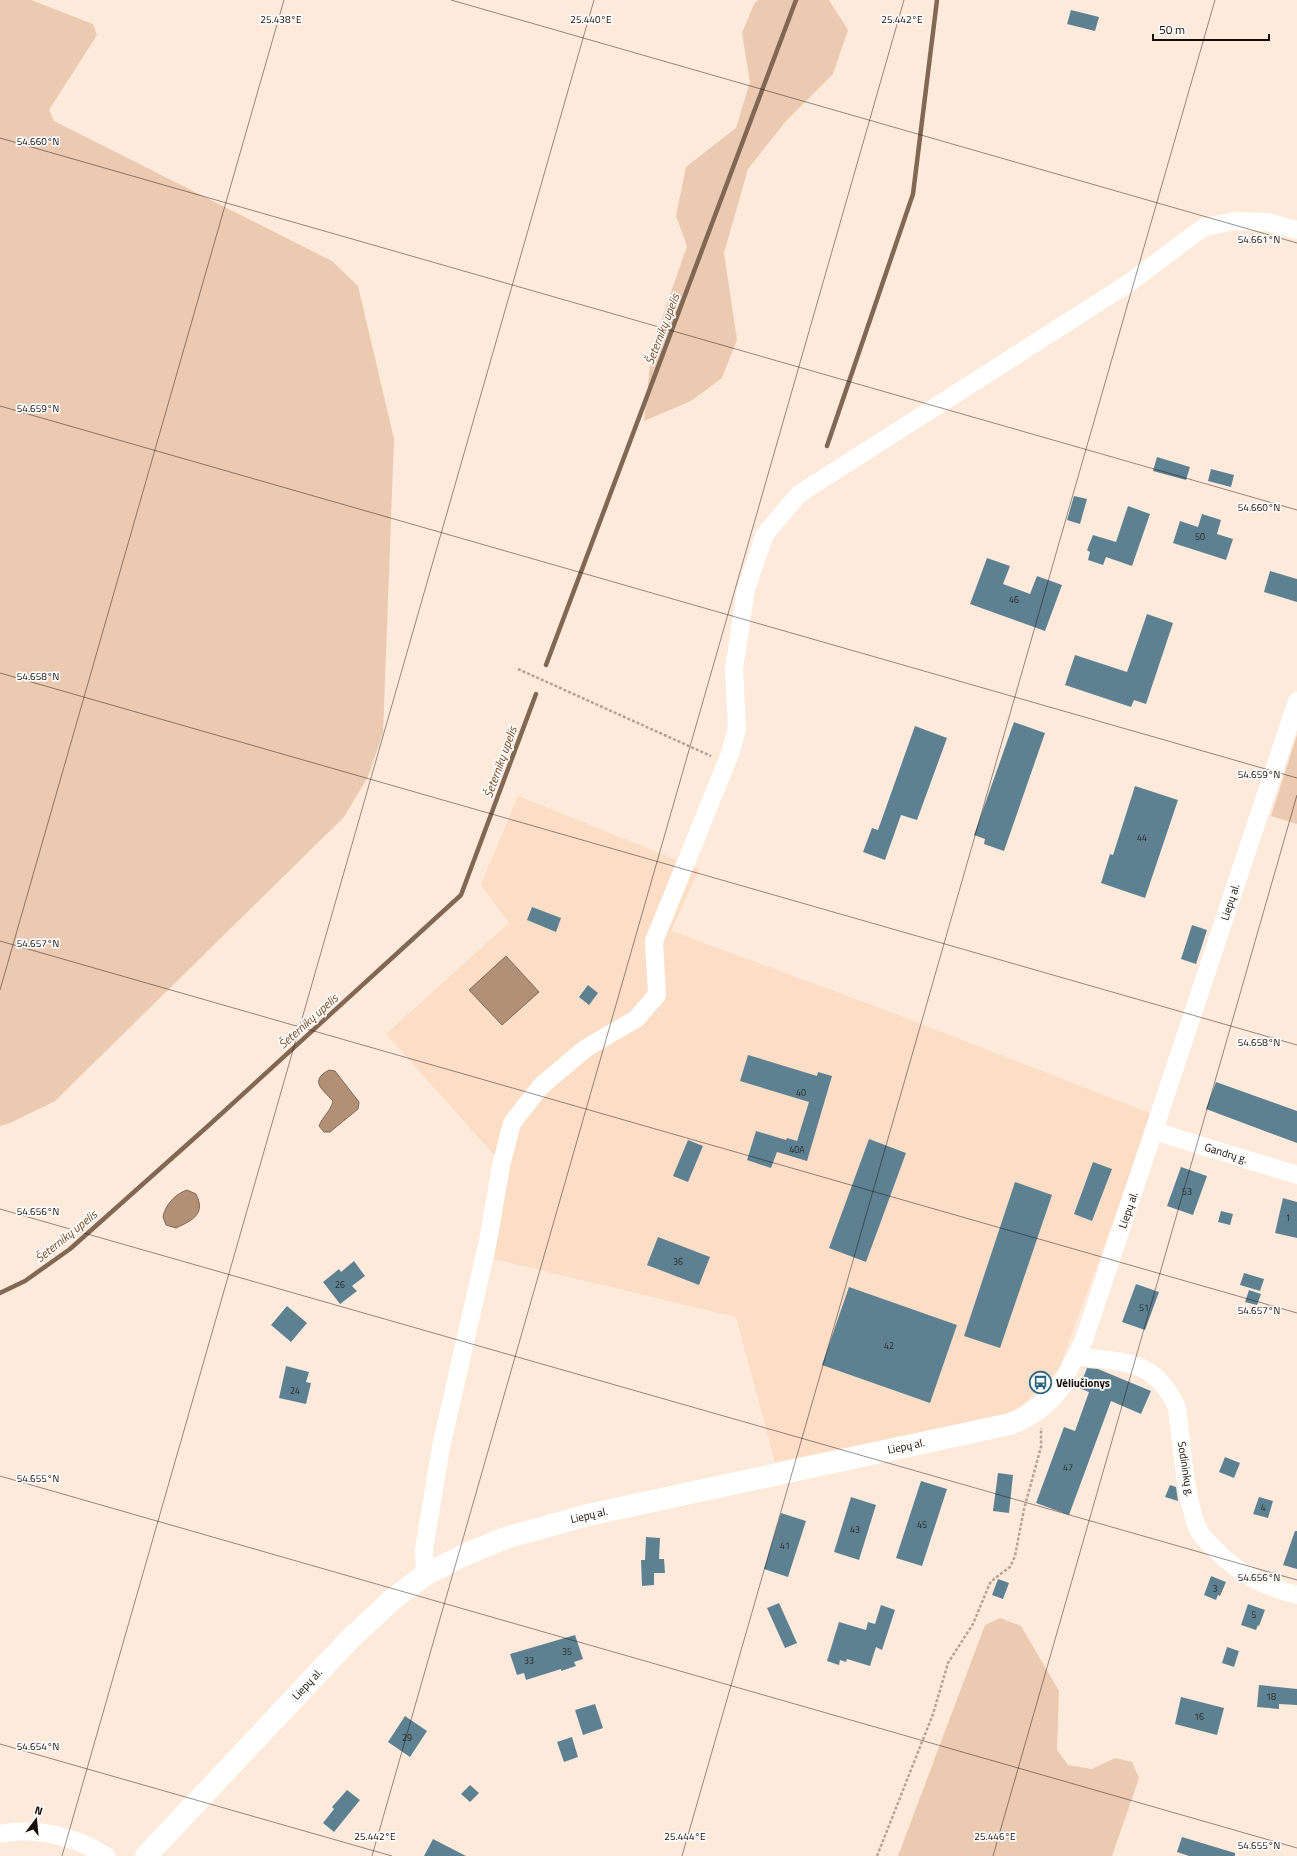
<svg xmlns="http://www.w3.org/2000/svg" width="1297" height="1856" viewBox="0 0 1297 1856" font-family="'Titillium Web',sans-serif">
  <rect width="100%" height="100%" fill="#fdeadb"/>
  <path fill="#fcddc6" d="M518,796L699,869L671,931L877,1007L1152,1114L1059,1369L1014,1413L775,1462L736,1317L494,1259L507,1169L386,1034L509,923L481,885Z"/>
  <path fill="#ebcab1" d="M0,0H31L93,24L97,35L49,110L54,121L332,261L358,286L394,439L383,733L368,777L344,817L55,1101L10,1123L0,1126Z
    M758,0H829L848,30L833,74L786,121L748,169L724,253L737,340L722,378L691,401L644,421L652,347L687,246L676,216L686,167L736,128L750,82L742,33L754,4Z
    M1297,735V824L1271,816Z
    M1000,1618L1021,1626L1059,1691L1057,1750L1068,1765L1092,1769L1115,1758L1132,1762L1139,1778L1112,1856H898L985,1625Z"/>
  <path fill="#b19076" stroke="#826854" d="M506,956L539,992L502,1025L469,990Z
    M329,1070L335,1071L359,1102L358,1109L330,1132H324L319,1126C322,1117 331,1111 333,1101C322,1089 309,1081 329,1070Z
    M187,1190L196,1194C206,1214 193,1220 176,1228L166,1225L163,1217C165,1205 175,1194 187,1190Z"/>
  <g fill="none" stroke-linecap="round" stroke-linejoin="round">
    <path stroke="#826854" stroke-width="4.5" d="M827,446L913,194L937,0
      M546,665L796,0
      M0,1293L25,1281L70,1249L208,1126L461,895L536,694"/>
  </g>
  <path fill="#5e8192" d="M1071,10L1099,17L1095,31L1067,24Z
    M1157,457L1190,467L1186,480L1153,471Z
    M1211,469L1234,475L1231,487L1208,481Z
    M1074,496L1087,499L1080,524L1067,520Z
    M1128,506L1150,514L1132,566L1106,557L1103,565L1088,560L1090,552L1087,550L1093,535L1116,542Z
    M1202,514L1221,520L1217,534L1233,539L1226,560L1173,543L1180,521L1198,527Z
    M987,558L1010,566L1003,584L1030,594L1037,576L1062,585L1045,631L970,604Z
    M1270,571L1297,579V602L1264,592Z
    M1147,614L1173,623L1146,704L1134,700L1131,707L1065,685L1075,655L1127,672Z
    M1014,722L1045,733L1004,851L984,844L985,839L974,835Z
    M915,726L947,738L917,820L901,815L885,860L863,852L872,828L878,830Z
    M1135,786L1178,800L1145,898L1101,883L1110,854L1113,855Z
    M532,907L561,918L556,932L527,920Z
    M1192,925L1207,930L1196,964L1181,959Z
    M588,985L598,993L589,1005L579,997Z
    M748,1055L817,1076L818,1072L832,1076L807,1161L777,1152L771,1168L747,1160L756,1131L786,1140L787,1138L797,1141L809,1102L740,1081Z
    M1216,1082L1297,1111V1143L1206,1109Z
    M869,1139L906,1153L866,1262L829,1248Z
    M688,1140L703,1146L688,1182L673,1176Z
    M1093,1162L1112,1169L1092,1221L1074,1214Z
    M1181,1167L1207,1176L1193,1215L1167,1206Z
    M1015,1182L1052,1195L1000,1348L964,1336Z
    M1283,1198L1297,1202V1238L1275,1233Z
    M1221,1211L1233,1214L1230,1225L1218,1222Z
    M658,1237L710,1257L699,1285L647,1265Z
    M354,1261L365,1276L352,1286L357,1291L340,1304L323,1282L339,1269L341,1272Z
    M1244,1273L1264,1279L1260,1291L1240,1285Z
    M1136,1284L1159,1292L1145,1330L1122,1322Z
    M849,1287L957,1325L930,1403L822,1365Z
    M1249,1290L1261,1294L1257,1305L1245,1302Z
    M287,1306L307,1323L291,1342L271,1325Z
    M286,1366L309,1372L306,1382L311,1383L306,1404L279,1398Z
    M1087,1368L1098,1369L1151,1391L1141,1414L1111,1401L1069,1515L1036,1503L1064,1427L1075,1431L1089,1392L1079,1388Z
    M1225,1457L1240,1463L1234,1478L1219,1472Z
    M998,1473L1013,1475L1009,1513L993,1511Z
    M921,1481L947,1489L922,1566L896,1558Z
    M1170,1485L1176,1487L1178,1501L1165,1497Z
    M851,1497L876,1505L859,1560L834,1552Z
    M1259,1497L1273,1501L1268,1518L1253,1514Z
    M781,1513L806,1521L788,1577L764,1569Z
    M1295,1531H1297V1569L1283,1565Z
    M646,1537L660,1538L659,1559H664L665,1573H654V1585L642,1586L641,1560H645Z
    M1211,1576L1226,1582L1220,1596L1218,1595L1216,1600L1204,1595Z
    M998,1579L1009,1583L1003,1599L992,1595Z
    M779,1603L797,1643L785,1648L767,1608Z
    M1248,1604L1265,1610L1259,1626L1258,1625L1256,1630L1241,1625Z
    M881,1605L895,1610L882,1650L876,1647L870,1666L847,1659L846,1662L840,1660L839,1665L827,1661L839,1622L866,1630L868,1622L875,1624Z
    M575,1635L583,1659L574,1662L576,1666L561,1671V1669L526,1680L524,1673L517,1675L510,1654Z
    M1227,1647L1239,1651L1234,1667L1222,1663Z
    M1259,1685L1297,1689V1705L1279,1704V1709L1257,1707Z
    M1181,1697L1224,1708L1217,1735L1175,1724Z
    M595,1704L603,1728L583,1735L575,1710Z
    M405,1716L427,1731L410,1757L388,1742Z
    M572,1737L578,1757L564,1762L557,1742Z
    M470,1785L479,1793L470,1802L461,1794Z
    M347,1790L360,1800L334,1832L323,1823L334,1809L332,1807Z
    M1182,1837L1235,1853V1856H1189L1177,1852Z
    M433,1839L466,1856H424Z"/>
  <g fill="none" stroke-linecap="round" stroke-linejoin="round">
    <path stroke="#b3a396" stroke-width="2.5" stroke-dasharray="3 2" stroke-linecap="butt" d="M518,669L711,756
      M877,1856L933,1714L948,1663L973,1624L990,1583L995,1578L1010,1567L1015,1556L1024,1509L1041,1447V1428"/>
    <path stroke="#fff" stroke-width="18" d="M1154,1131L1297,1175
      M1077,1356C1124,1363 1155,1358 1177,1408C1181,1437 1186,1512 1201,1534C1204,1539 1209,1543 1213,1547C1238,1574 1263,1586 1297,1595
      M1061,1385L1084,1340L1297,701
      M425,1575L424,1549L441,1447L488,1241L501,1166L512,1123L541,1086L586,1048L636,1019L657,995L654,941L730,754L737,729L734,669L746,589L765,534L799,494L1129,283L1204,227L1235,221L1267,222L1297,230
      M0,1834C36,1827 75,1836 106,1856"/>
    <path stroke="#fff" stroke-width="22" d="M146,1856L349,1640L392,1600L425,1575L462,1556L505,1538L588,1515L1010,1424C1032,1415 1047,1404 1061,1385"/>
  </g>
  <path fill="none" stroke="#160c05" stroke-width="1" stroke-opacity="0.45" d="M451,0L1297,243M0,138L1297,510M0,406L1297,778M0,673L1297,1045M0,941L1297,1313M0,990L284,0M0,1209L1297,1580M0,1476L1297,1848M0,1744L392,1856M62,1856L594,0M372,1856L904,0M682,1856L1215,0M993,1856L1297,795"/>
  <defs>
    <symbol id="bus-ring" viewBox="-11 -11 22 22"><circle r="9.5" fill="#fbfbfb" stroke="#2c657f" stroke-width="1.5"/><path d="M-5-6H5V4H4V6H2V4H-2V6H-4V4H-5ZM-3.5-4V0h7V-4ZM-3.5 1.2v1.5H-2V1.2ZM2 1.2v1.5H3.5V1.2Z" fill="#2c657f"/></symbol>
  </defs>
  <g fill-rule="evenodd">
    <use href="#bus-ring" x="1028" y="1370" width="25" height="25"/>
  </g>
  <g text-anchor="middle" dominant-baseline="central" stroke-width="3.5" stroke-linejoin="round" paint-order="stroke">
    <g font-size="9" fill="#282928">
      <text x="1200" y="536">50</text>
      <text x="1014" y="599">46</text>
      <text x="1142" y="837">44</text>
      <text x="801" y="1092">40</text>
      <text x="797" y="1149">40A</text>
      <text x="1187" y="1191">53</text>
      <text x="1288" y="1217">1</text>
      <text x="678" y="1261">36</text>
      <text x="340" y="1284">26</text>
      <text x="1144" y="1307">51</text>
      <text x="889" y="1345">42</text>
      <text x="295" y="1390">24</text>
      <text x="1068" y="1467">47</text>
      <text x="1263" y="1507">4</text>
      <text x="922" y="1524">45</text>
      <text x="855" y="1529">43</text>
      <text x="785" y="1545">41</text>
      <text x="1215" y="1588">3</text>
      <text x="1254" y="1614">5</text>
      <text x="567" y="1651">35</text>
      <text x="529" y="1660">33</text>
      <text x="1271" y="1696">18</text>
      <text x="1199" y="1716">16</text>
      <text x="407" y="1737">29</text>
    </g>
    <g font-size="11" fill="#160c05" stroke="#fbfbfb">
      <text transform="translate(1230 902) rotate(-72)">Liepų al.</text>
      <text transform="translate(1226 1153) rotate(17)">Gandrų g.</text>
      <text transform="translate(1128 1210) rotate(-71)">Liepų al.</text>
      <text transform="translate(906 1446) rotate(-12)">Liepų al.</text>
      <text transform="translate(1186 1469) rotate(81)">Sodininkų g.</text>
      <text transform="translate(589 1515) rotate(-13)">Liepų al.</text>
      <text transform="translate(307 1684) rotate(-47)">Liepų al.</text>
    </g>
    <g font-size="11" font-weight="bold" fill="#160c05" stroke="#fbfbfb" text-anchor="start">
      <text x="1056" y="1383">Vėliučionys</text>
    </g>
    <g font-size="12" font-style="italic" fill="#794a21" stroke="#fbfbfb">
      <text transform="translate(662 329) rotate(-69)">Šeternikų upelis</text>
      <text transform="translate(500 762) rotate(-70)">Šeternikų upelis</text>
      <text transform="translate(308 1021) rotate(-42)">Šeternikų upelis</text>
      <text transform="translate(66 1236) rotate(-39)">Šeternikų upelis</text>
    </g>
  </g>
  <g font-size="10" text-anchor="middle" fill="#160c05" stroke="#fbfbfb" stroke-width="3.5" stroke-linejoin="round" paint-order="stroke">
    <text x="281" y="23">25.438°E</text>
    <text x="591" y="23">25.440°E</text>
    <text x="902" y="23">25.442°E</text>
    <text x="38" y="145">54.660°N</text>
    <text x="1259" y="243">54.661°N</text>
    <text x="38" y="412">54.659°N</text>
    <text x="1259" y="511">54.660°N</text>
    <text x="38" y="680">54.658°N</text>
    <text x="1259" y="778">54.659°N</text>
    <text x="38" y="947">54.657°N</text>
    <text x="1259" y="1046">54.658°N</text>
    <text x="38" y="1215">54.656°N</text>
    <text x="1259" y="1314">54.657°N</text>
    <text x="38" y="1482">54.655°N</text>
    <text x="1259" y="1581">54.656°N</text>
    <text x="38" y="1750">54.654°N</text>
    <text x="375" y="1840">25.442°E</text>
    <text x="685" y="1840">25.444°E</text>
    <text x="995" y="1840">25.446°E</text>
    <text x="1259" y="1849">54.655°N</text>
  </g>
  <g transform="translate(36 1820) rotate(16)" stroke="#fbfbfb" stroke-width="3" paint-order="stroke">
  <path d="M0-3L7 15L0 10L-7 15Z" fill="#160c05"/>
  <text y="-6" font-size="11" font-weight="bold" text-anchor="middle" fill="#160c05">N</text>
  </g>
  <path d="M1153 34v6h116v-6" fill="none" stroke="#160c05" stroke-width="2"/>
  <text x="1159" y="34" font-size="12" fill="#160c05" stroke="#fbfbfb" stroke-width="3" paint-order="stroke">50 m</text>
</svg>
